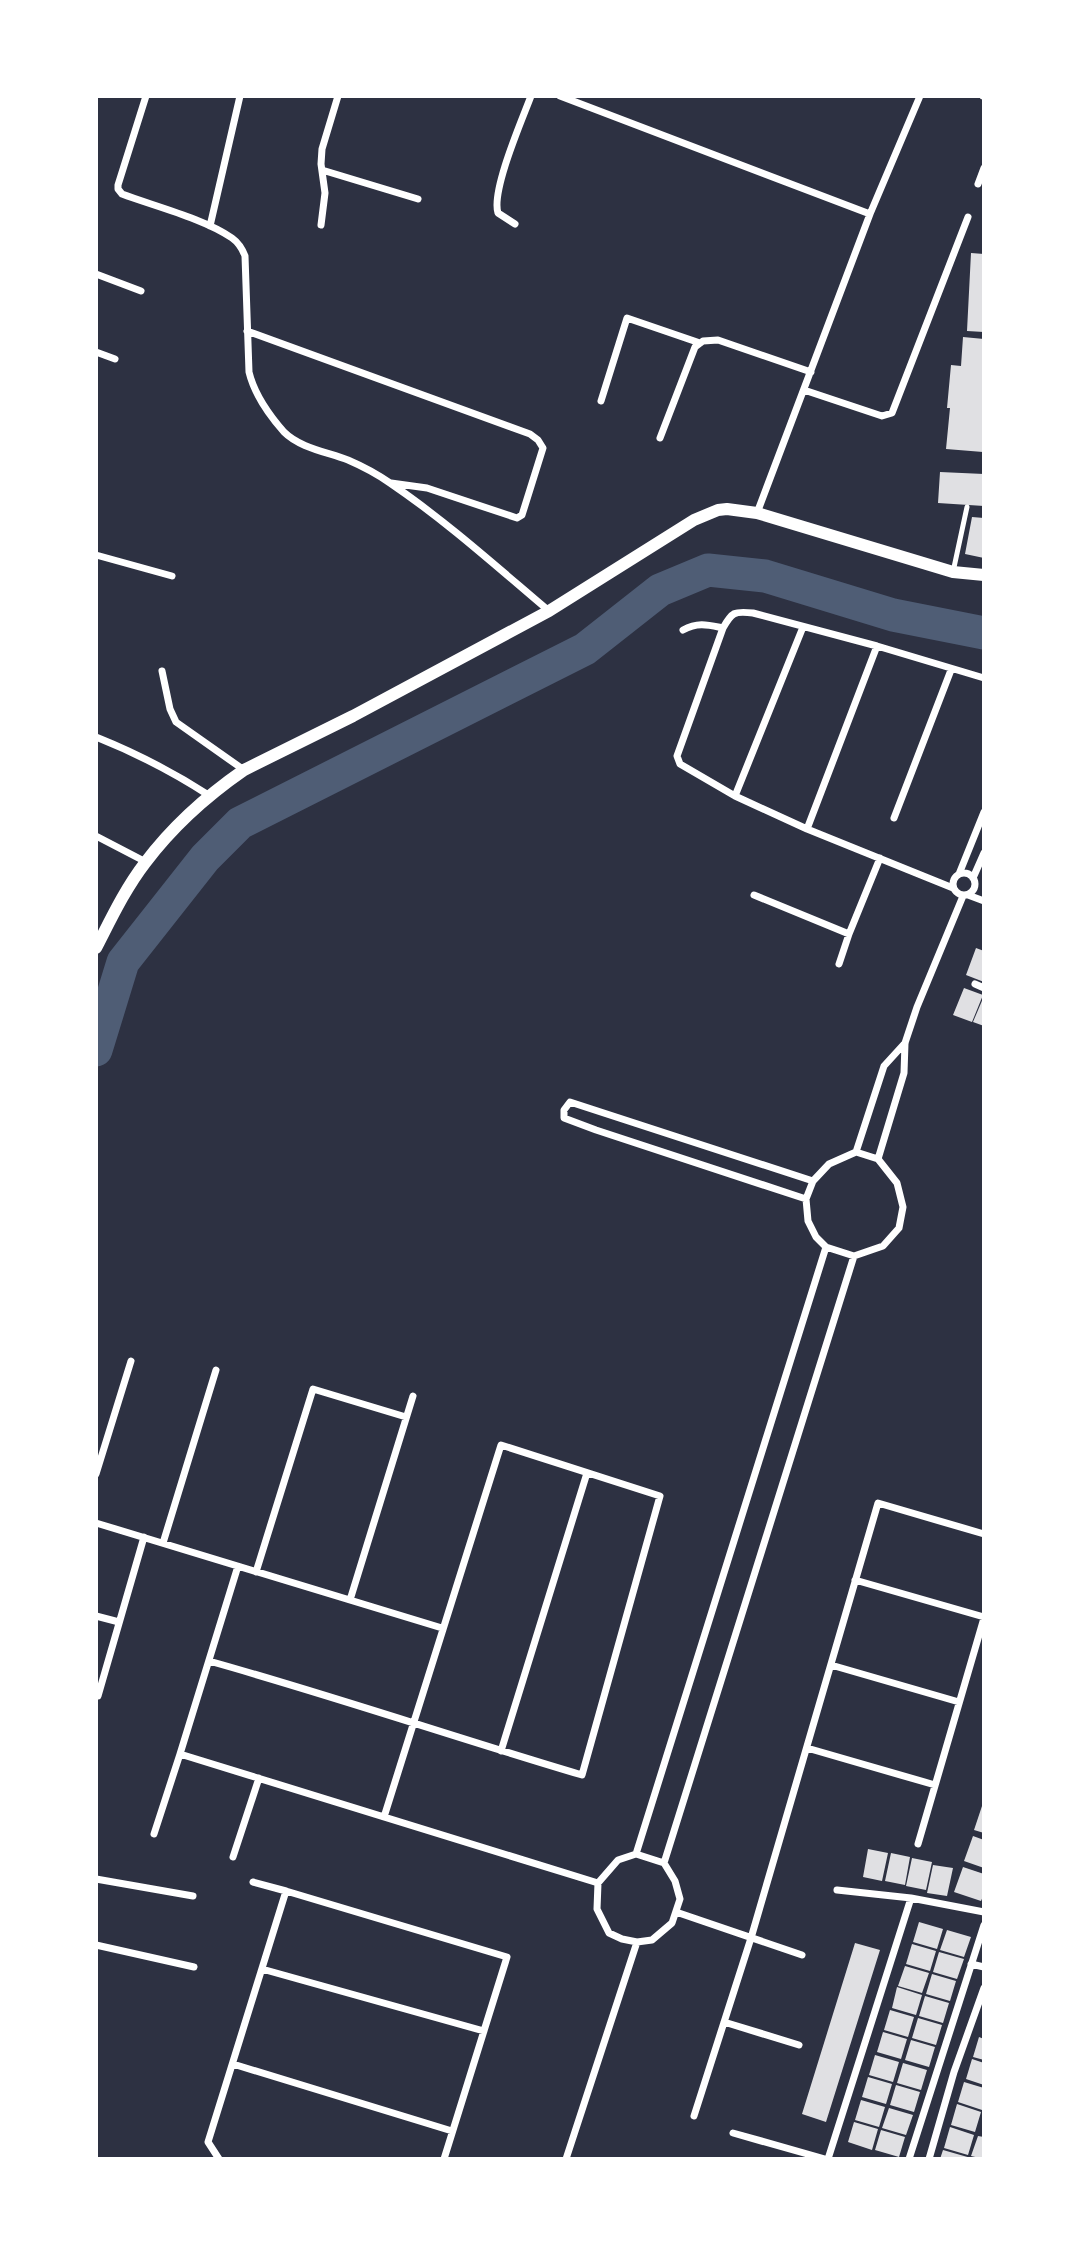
<svg xmlns="http://www.w3.org/2000/svg" width="1080" height="2255" viewBox="0 0 1080 2255" font-family="'Public Sans',sans-serif">
  <rect width="100%" height="100%" fill="#2d3142"/>
  <g fill="none" stroke-linecap="round" stroke-linejoin="round">
    <path stroke="#4f5d75" stroke-width="33" d="M96,1050L123,962L205,858L240,823L585,649L660,590L708,570L765,576L893,615L984,633"/>
  </g>
  <path fill="#e0e0e3" d="M971,253L984,254V332L967,331Z
    M963,337L984,339L983,452L946,449L950,408H947L951,365L961,366Z
    M940,472L984,474V506L938,503Z
    M972,517L984,518V558L965,554Z
    M976,948L984,951V982L966,975Z
    M964,988L983,995L972,1022L953,1015Z
    M984,996V1026L973,1022Z
    M983,1803H984V1833L974,1830Z
    M973,1836L984,1840V1868L964,1861Z
    M868,1849L888,1853L882,1881L863,1877Z
    M891,1853L910,1857L905,1885L885,1881Z
    M912,1858L932,1862L926,1890L906,1886Z
    M933,1865L953,1868L947,1896L927,1893Z
    M963,1867L984,1874V1894L981,1901L954,1892Z
    M919,1922L943,1929L937,1949L913,1942Z
    M947,1930L971,1937L964,1957L940,1950Z
    M855,1943L880,1950L826,2122L802,2114Z
    M912,1944L936,1951L930,1971L906,1964Z
    M939,1952L964,1959L957,1979L933,1972Z
    M905,1966L929,1973L922,1993L898,1986Z
    M932,1974L956,1981L950,2001L926,1994Z
    M897,1987L922,1995L916,2015L892,2008Z
    M925,1996L949,2003L943,2023L919,2016Z
    M890,2010L914,2017L908,2037L884,2030Z
    M918,2018L942,2025L936,2045L912,2038Z
    M883,2032L907,2039L901,2059L877,2052Z
    M979,2037L984,2039V2060L973,2057Z
    M911,2040L935,2047L929,2067L905,2060Z
    M875,2055L899,2062L893,2082L869,2075Z
    M972,2059L984,2063V2085L966,2079Z
    M903,2063L927,2070L921,2090L897,2083Z
    M868,2077L892,2084L886,2104L862,2097Z
    M964,2082L984,2088L982,2110L958,2102Z
    M896,2085L920,2092L914,2112L890,2105Z
    M861,2100L885,2107L879,2127L855,2120Z
    M957,2104L981,2112L975,2132L951,2125Z
    M889,2108L913,2115L906,2135L882,2128Z
    M854,2122L878,2129L872,2150L848,2142Z
    M950,2127L974,2135L968,2155L944,2148Z
    M881,2130L905,2137L899,2157L875,2150Z
    M978,2136L984,2137V2159L971,2156Z
    M943,2150L971,2158V2159H940Z"/>
  <g fill="none" stroke-linecap="round" stroke-linejoin="round">
    <path stroke="#fff" stroke-width="5" d="M953,572L967,507"/>
    <path stroke="#fff" stroke-width="7" d="M146,96L118,185V189L122,194C154,206 205,219 232,238C239,243 242,248 245,256L249,372C254,393 270,416 284,432C300,448 327,452 348,460C362,466 377,474 390,483C446,521 497,567 549,611
      M560,96L870,214
      M983,96H984
      M322,170L418,199
      M978,184L984,168
      M515,224L498,213C491,191 522,120 531,96
      M321,225L325,193L321,164L322,149L338,96
      M210,226L240,96
      M96,274L141,291
      M247,331L530,434L538,440L543,448L522,515L517,518L427,488L391,483
      M96,352L115,359
      M804,390L882,416L892,413L968,217
      M601,401L627,318L700,343
      M660,438L695,347L703,341L718,340L811,372
      M757,513L870,214L920,96
      M96,555L172,576
      M683,630C698,622 708,625 723,628
      M162,671L170,709L176,722L244,770
      M96,737C136,753 173,772 210,796
      M735,796L803,627
      M894,818L951,670
      M807,829L877,646
      M96,836L146,862
      M953 884a11 11 0 1 1 22 0a11 11 0 1 1-22 0Z
      M959,874L984,812
      M973,878L984,853
      M953,888L807,829L735,796L680,764L677,756L723,628C732,612 734,611 753,613L877,646L984,678
      M754,895L849,934
      M968,895L984,901
      M839,964L849,934L880,858
      M975,984L984,988
      M856,1152L878,1159L897,1183L903,1207L899,1228L883,1246L854,1256L826,1247L816,1237L808,1221L806,1199L813,1181L829,1164L856,1152L884,1066L905,1043
      M878,1159L904,1073L905,1043L917,1007L963,896
      M806,1199L596,1130L564,1118V1110L570,1102L813,1181
      M96,1474L131,1361
      M96,1523L442,1628
      M163,1543L216,1370
      M256,1572L313,1389L406,1417
      M855,1580L984,1617
      M350,1600L413,1396
      M96,1616L119,1622
      M209,1661C334,1696 457,1738 582,1775L660,1496L501,1445C461,1569 422,1693 384,1817
      M831,1665L959,1702
      M98,1696L144,1537
      M807,1748L935,1785
      M501,1751L587,1473
      M180,1754L238,1566
      M154,1834L180,1754L598,1883
      M918,1844L984,1618
      M636,1854L826,1247
      M233,1857L259,1778
      M664,1863L636,1854L618,1860L598,1883L597,1909L609,1933L622,1939L637,1942L652,1940L672,1923L680,1899L675,1881L664,1863L854,1256
      M96,1879L193,1896
      M253,1882L286,1891
      M837,1890L911,1898L984,1912
      M676,1912L802,1955
      M96,1945L194,1967
      M971,1964L984,1967
      M262,1969L484,2031
      M724,2022L799,2045
      M233,2064L452,2131
      M694,2116L751,1938L878,1503L984,1534
      M733,2133L825,2159
      M219,2159L208,2142L286,1891L507,1957L444,2159
      M566,2159L637,1942
      M828,2159L911,1898
      M909,2159L984,1925
      M929,2159L954,2072L984,1988"/>
    <path stroke="#fff" stroke-width="12" d="M96,948C111,919 125,889 145,863C172,827 208,795 244,770L353,716L549,611L694,520L718,510L727,509L757,513L953,572L984,575"/>
  </g>
  <rect width="1080" height="2255" fill="none" stroke="#ffffff" stroke-width="196"/>
</svg>
